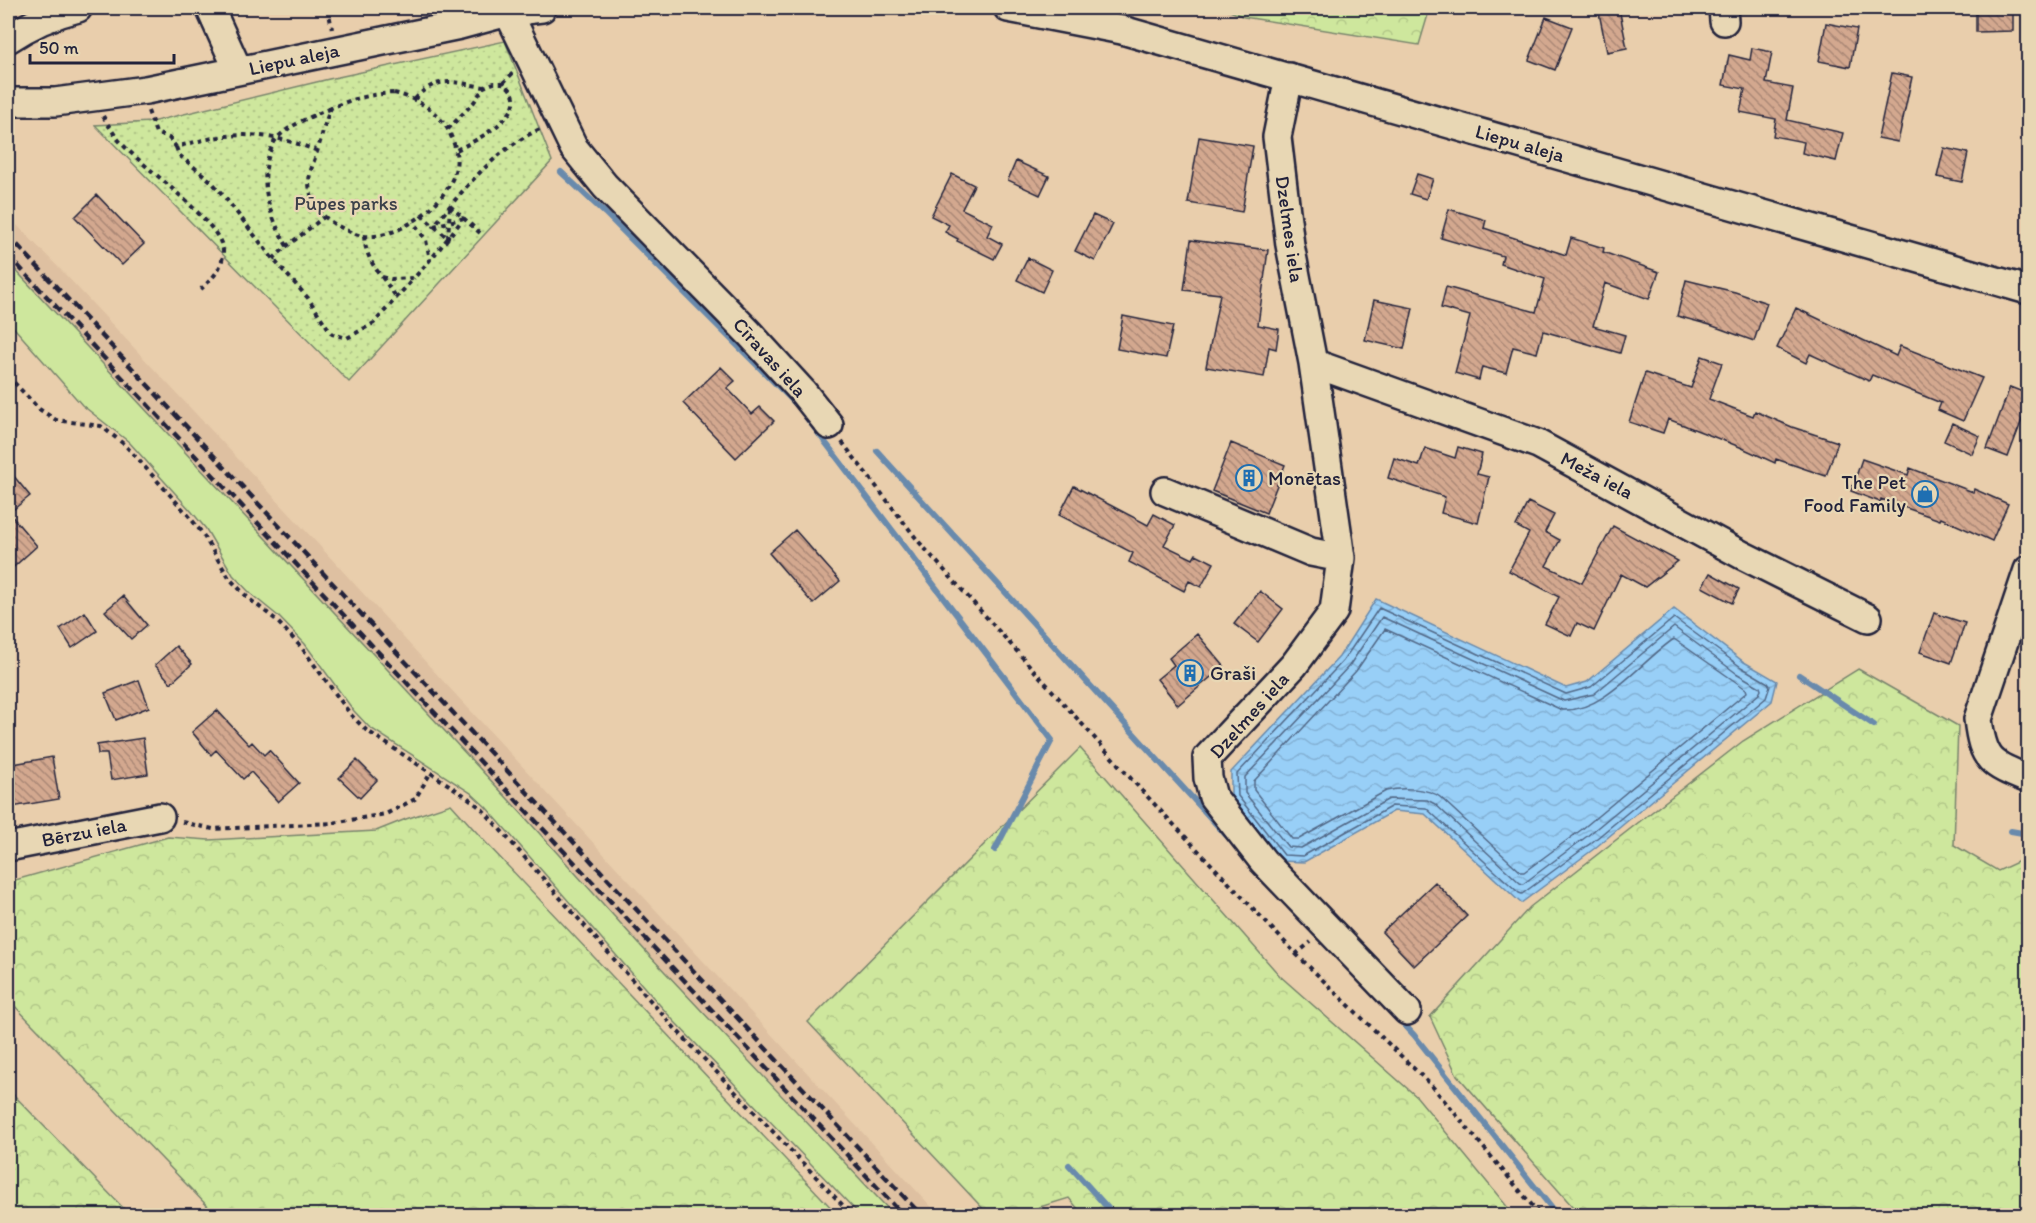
<svg xmlns="http://www.w3.org/2000/svg" width="2036" height="1223" viewBox="0 0 2036 1223" font-family="Itim,sans-serif">
  <defs>
    <pattern id="forest-crowns" width="20" height="18" patternUnits="userSpaceOnUse" patternTransform="scale(1.5)"><rect width="20" height="18" fill="#cee79d"/><path d="M2 6a3 3 0 1 1 6 0M12 15a3 3 0 1 1 6 0" fill="none" stroke="#b1c688"/></pattern>
    <pattern id="park-dots" width="8" height="8" patternUnits="userSpaceOnUse" patternTransform="scale(1.5)"><rect width="8" height="8" fill="#cee79d"/><path d="M2 2h.1M6 6h.1" fill="none" stroke="#b1c688" stroke-width="1.8" stroke-linecap="round"/></pattern>
    <pattern id="water-waves" width="16" height="10" patternUnits="userSpaceOnUse" patternTransform="scale(1.5)"><rect width="16" height="10" fill="#98cff7"/><path d="M0 5q4-4 8 0t8 0" fill="none" stroke="#83b1d5"/></pattern>
    <pattern id="building-back-hatch" width="6" height="6" patternUnits="userSpaceOnUse" patternTransform="scale(1.5)"><rect width="6" height="6" fill="#d3a88f"/><path d="M-1 5l2 2M0 0l6 6M5-1l2 2" fill="none" stroke="#ab8876"/></pattern>
  </defs>
  <rect width="100%" height="100%" fill="#e9ceac"/>
  <filter id="ink" filterUnits="userSpaceOnUse"><feTurbulence type="fractalNoise" baseFrequency=".0167" numOctaves="2"/><feDisplacementMap in="SourceGraphic" scale="12" xChannelSelector="R" yChannelSelector="G"/><feConvolveMatrix kernelMatrix="1 2 1 2 8 2 1 2 1" color-interpolation-filters="sRGB"/></filter>
  <g filter="url(#ink)">
    <path fill="#dec0a1" d="M8,216L63,272L317,543L444,682L939,1215H894L649,955L522,814L8,262Z"/>
    <path fill="#cee79d" stroke="#78846c" stroke-width="1.5" d="M8,262L522,814L649,955L894,1215H860L673,1020L486,807L471,793L369,727L354,711L305,644L278,616L251,594L233,575L206,529L192,512L129,442L82,405L8,321Z"/>
    <path fill="url(#forest-crowns)" stroke="#78846c" stroke-width="1.5" d="M1223,8H1430L1419,45L1244,17Z
      M1858,669L1958,726L1954,845L1998,871L2028,857V1215H1580L1457,1075L1430,1017L1530,907L1743,741Z
      M1080,748L1280,976L1417,1097L1514,1215L1084,1216L1069,1198L1014,1215H989L808,1022Z
      M451,804L488,845L838,1215H216L8,999V882L168,837L209,840L376,831L406,819Z
      M8,1089L130,1215H8Z"/>
    <path fill="url(#park-dots)" stroke="#78846c" stroke-width="1.5" d="M505,41L552,161L349,382L95,125L151,122L329,79Z"/>
    <path fill="url(#water-waves)" stroke="#698aac" stroke-width="1.5" d="M1376,599L1566,688L1587,682L1674,609L1744,662L1777,681L1772,701L1595,848L1521,903L1425,814L1394,811L1304,862L1280,861L1231,797V772L1339,657Z"/>
    <g fill="none" stroke-linecap="round" stroke-linejoin="round">
      <path stroke="#516786" stroke-width="1.5" d="M1379,608L1566,694L1591,687L1674,618L1741,667L1768,683L1770,686L1766,698L1591,843L1522,894L1519,893L1426,808L1392,806L1303,856L1284,855L1238,796L1237,774L1343,661Z
        M1382,617L1564,701L1594,694L1674,627L1736,673L1760,687L1761,690L1759,694L1586,837L1523,884L1520,883L1435,804L1427,800L1389,799L1301,848L1288,847L1245,793V777L1349,666Z
        M1385,629L1562,710C1604,713 1642,660 1674,639L1746,689L1747,692L1581,830L1524,872H1521L1440,797C1428,788 1401,787 1386,791L1299,839H1292L1254,790V781L1356,671Z"/>
      <path stroke="#698aac" stroke-width="6" d="M561,172L605,213L796,404
        M806,417L1052,740L995,850
        M877,451L1226,835
        M1799,675L1874,725
        M2011,831L2028,834
        M1398,1018L1414,1035L1558,1216
        M1069,1165L1115,1216"/>
    </g>
    <path fill="url(#building-back-hatch)" stroke="#22223b" stroke-width="1.5" d="M1598,8H1619L1627,48L1607,52Z
      M1976,8H2013V31L1976,32Z
      M1546,17L1572,27L1555,70L1529,60Z
      M1826,23L1857,29L1850,67L1819,61Z
      M1752,48L1772,52L1766,83L1793,88L1787,120L1843,133L1836,161L1802,153L1804,142L1773,136L1776,119L1740,112L1745,89L1723,85L1729,55L1750,60Z
      M1892,73L1912,77L1898,142L1878,138Z
      M1199,137L1253,146L1242,212L1188,203Z
      M1944,148L1968,153L1962,182L1937,177Z
      M1016,161L1049,176L1040,195L1008,180Z
      M952,174L974,185L962,209L993,224L987,236L1002,244L994,259L957,241L958,239L945,232L949,225L931,216Z
      M1417,174L1433,179L1426,199L1410,194Z
      M97,195L144,244L122,265L75,217Z
      M1449,209L1486,220L1484,228L1566,255L1571,238L1604,248L1603,252L1659,272L1649,299L1605,283L1593,326L1625,335L1620,353L1543,331L1537,353L1513,347L1506,373L1482,367L1479,380L1455,373L1470,316L1441,308L1446,287L1536,312L1545,279L1501,264L1503,256L1441,238Z
      M1093,215L1113,224L1095,261L1075,251Z
      M1191,240L1268,250L1258,325L1279,329L1276,349L1269,347L1264,377L1206,367L1220,294L1184,290Z
      M1028,258L1052,270L1042,292L1017,280Z
      M1686,280L1735,292L1767,303L1754,341L1710,325L1677,316Z
      M1374,300L1413,308L1404,349L1365,340Z
      M1796,308L1896,356L1900,346L1982,378L1963,421L1938,410L1941,403L1872,375L1869,381L1810,354L1806,363L1777,348Z
      M1123,316L1173,326L1166,358L1117,349Z
      M1702,356L1722,363L1709,399L1753,416L1755,411L1792,427L1838,442L1826,476L1776,459L1775,463L1740,447L1668,419L1663,433L1629,422L1645,373L1691,388Z
      M721,367L735,381L727,388L752,414L760,407L774,421L736,458L683,403Z
      M2010,387L2028,394V404L2008,457L1987,449Z
      M1952,423L1980,436L1972,454L1944,441Z
      M1231,443L1285,465L1266,513L1212,491Z
      M1458,447L1482,454L1477,474L1489,477L1478,523L1441,513L1445,497L1388,478L1394,458L1419,466L1425,448L1455,458Z
      M1862,459L1908,475L1910,468L1973,492L1974,489L2008,504L1992,541L1941,518L1940,520L1881,499L1880,502L1851,491Z
      M8,469L30,496L9,513L37,546L8,572Z
      M1074,486L1148,525L1154,514L1175,525L1164,545L1193,559L1196,554L1214,563L1201,587L1189,581L1184,591L1129,562L1133,553L1059,515Z
      M1528,502L1554,515L1545,532L1560,540L1546,566L1582,583L1613,526L1678,561L1645,587L1621,574L1594,631L1577,623L1571,636L1545,624L1559,597L1509,571L1529,533L1516,526Z
      M795,530L840,581L813,604L769,553Z
      M1710,573L1739,589L1732,603L1702,587Z
      M1260,591L1283,609L1258,642L1234,624Z
      M123,596L147,625L131,639L105,611Z
      M85,612L97,631L72,648L60,629Z
      M1934,613L1965,623L1951,663L1920,652Z
      M1197,634L1224,666L1178,705L1157,679L1174,665L1169,658Z
      M176,646L192,664L171,683L155,665Z
      M139,680L149,707L116,720L105,693Z
      M217,710L249,745L252,742L264,755L269,750L299,783L278,802L251,772L243,779L216,750L211,755L192,732Z
      M143,738L148,774L111,780L107,754H98L97,745Z
      M52,757L59,799L12,807L8,781V765Z
      M357,760L377,780L360,798L339,778Z
      M1435,882L1467,916L1414,966L1382,932Z"/>
    <g fill="none" stroke-linecap="round" stroke-linejoin="round">
      <defs>
        <path id="minor" d="M210,8L238,70
          M506,8L574,148L605,186L749,333L802,391L829,425
          M1008,8L1122,30L2028,290
          M1723,8L1724,21
          M8,39C29,25 53,14 78,8
          M1289,77L1277,137L1290,245L1313,363L1341,558L1334,611L1294,665L1207,758L1208,778L1213,797L1263,861L1407,1011
          M8,102H55L146,90L460,25L508,12L542,8
          M1313,363L1538,444L1742,555L1868,618
          M1165,491L1311,552L1341,558
          M2028,570L1978,719C1983,761 1991,764 2028,779
          M8,847L160,817"/>
      </defs>
      <use href="#minor" stroke="#22223b" stroke-width="32"/>
      <path stroke="#22223b" stroke-width="4" stroke-dasharray="4.5 4.5" stroke-linecap="butt" d="M328,8L332,29
        M503,83L513,73
        M394,93C417,98 442,113 451,136C455,145 458,156 456,167C450,202 399,240 364,236C355,235 346,230 338,226C321,217 310,202 309,183C309,172 314,162 317,152C322,137 324,123 331,108C351,99 372,94 394,93Z
        M415,99C437,74 456,83 484,87
        M148,111L156,133L169,138L176,147C232,131 263,130 318,151
        M103,116C110,128 116,138 125,147C145,168 220,222 223,250C224,267 213,278 201,289
        M448,129L474,102L484,87L494,83H503C540,108 476,141 456,150
        M176,147L179,155L211,181L223,195L273,259L308,298L332,334L347,338L374,323L414,278
        M450,206L480,233
        M450,207L448,238L463,219
        M421,215L448,238L431,259
        M464,218L434,226C464,188 495,150 540,129
        M364,236C365,252 372,265 382,277L391,279L414,278L430,260L426,240L413,222
        M287,246C271,219 260,188 268,158C270,151 273,142 278,137C293,123 313,116 331,108
        M273,259L287,246L324,217
        M382,277L397,298
        M8,376L39,409L56,420L101,426L125,445L189,516L202,533L229,578L248,598L275,619L302,648L351,715L366,730L467,797L483,810L670,1023L853,1216
        M842,442L919,542L1143,792L1296,954L1311,942
        M182,822L213,829L333,823L386,814L415,799L430,774
        M1296,954L1432,1086L1541,1216"/>
      <use href="#minor" stroke="#e8d7b4" stroke-width="27"/>
      <path stroke="#22223b" stroke-width="4.5" stroke-dasharray="9 4.5" stroke-linecap="butt" d="M8,235L922,1216
        M8,255L904,1216"/>
    </g>
  </g>
  <defs>
    <symbol id="building-ring" viewBox="-11 -11 22 22"><circle r="9.5" fill="#e8d7b4" stroke="#1f6fb2" stroke-width="1.5"/><path d="M-4-6H4V6H1V3H-1V6H-4ZM-2.5-4.3h1.7v1.8h-1.7ZM.8-4.3h1.7v1.8H.8ZM-2.5-1h1.7V.8h-1.7ZM.8-1h1.7V.8H.8Z" fill="#1f6fb2"/></symbol>
    <symbol id="shop-ring" viewBox="-11 -11 22 22"><circle r="9.5" fill="#e8d7b4" stroke="#1f6fb2" stroke-width="1.5"/><path d="M-5-2.5h2.3a2.7 3.5 0 0 1 5.4 0H5L5.5 6h-11ZM-1.5-2.5h3a1.5 2.3 0 0 0-3 0Z" fill="#1f6fb2"/></symbol>
  </defs>
  <g fill-rule="evenodd">
    <use href="#building-ring" x="1234" y="463" width="30" height="30"/>
    <use href="#shop-ring" x="1910" y="479" width="30" height="30"/>
    <use href="#building-ring" x="1175" y="658" width="30" height="30"/>
  </g>
  <g text-anchor="middle" dominant-baseline="central" stroke-width="4.5" stroke-linejoin="round" paint-order="stroke">
    <g font-size="20" fill="#22223b" stroke="#e8d7b4">
      <text transform="translate(294 59) rotate(-12)">Liepu aleja</text>
      <text transform="translate(1520 143) rotate(16)">Liepu aleja</text>
      <text transform="translate(1290 229) rotate(82)">Dzelmes iela</text>
      <text transform="translate(770 357) rotate(48)">Cīravas iela</text>
      <text transform="translate(1597 475) rotate(28)">Meža iela</text>
      <text transform="translate(1249 715) rotate(-48)">Dzelmes iela</text>
      <text transform="translate(84 832) rotate(-11)">Bērzu iela</text>
    </g>
    <g font-size="20" fill="#3c404a" stroke="#e8d7b4">
      <text x="346" y="203">Pūpes parks</text>
    </g>
    <g font-size="20" fill="#22223b" stroke="#e8d7b4" text-anchor="start">
      <text x="1268" y="478">Monētas</text>
      <text x="1906" y="482" text-anchor="end">The Pet<tspan x="1906" dy="23">Food Family</tspan></text>
      <text x="1210" y="673">Graši</text>
    </g>
  </g>
  <rect width="2036" height="1223" fill="none" stroke="#e8d7b4" stroke-width="30"/>
  <rect x="15" y="15" width="2006" height="1193" fill="none" stroke="#22223b" stroke-width="2" filter="url(#ink)"/>
  <path d="M30 54v9h144v-9" fill="none" stroke="#22223b" stroke-width="3"/>
  <text x="39" y="54" font-size="18" fill="#22223b" stroke="#e8d7b4" stroke-width="4.5" paint-order="stroke">50 m</text>
</svg>
